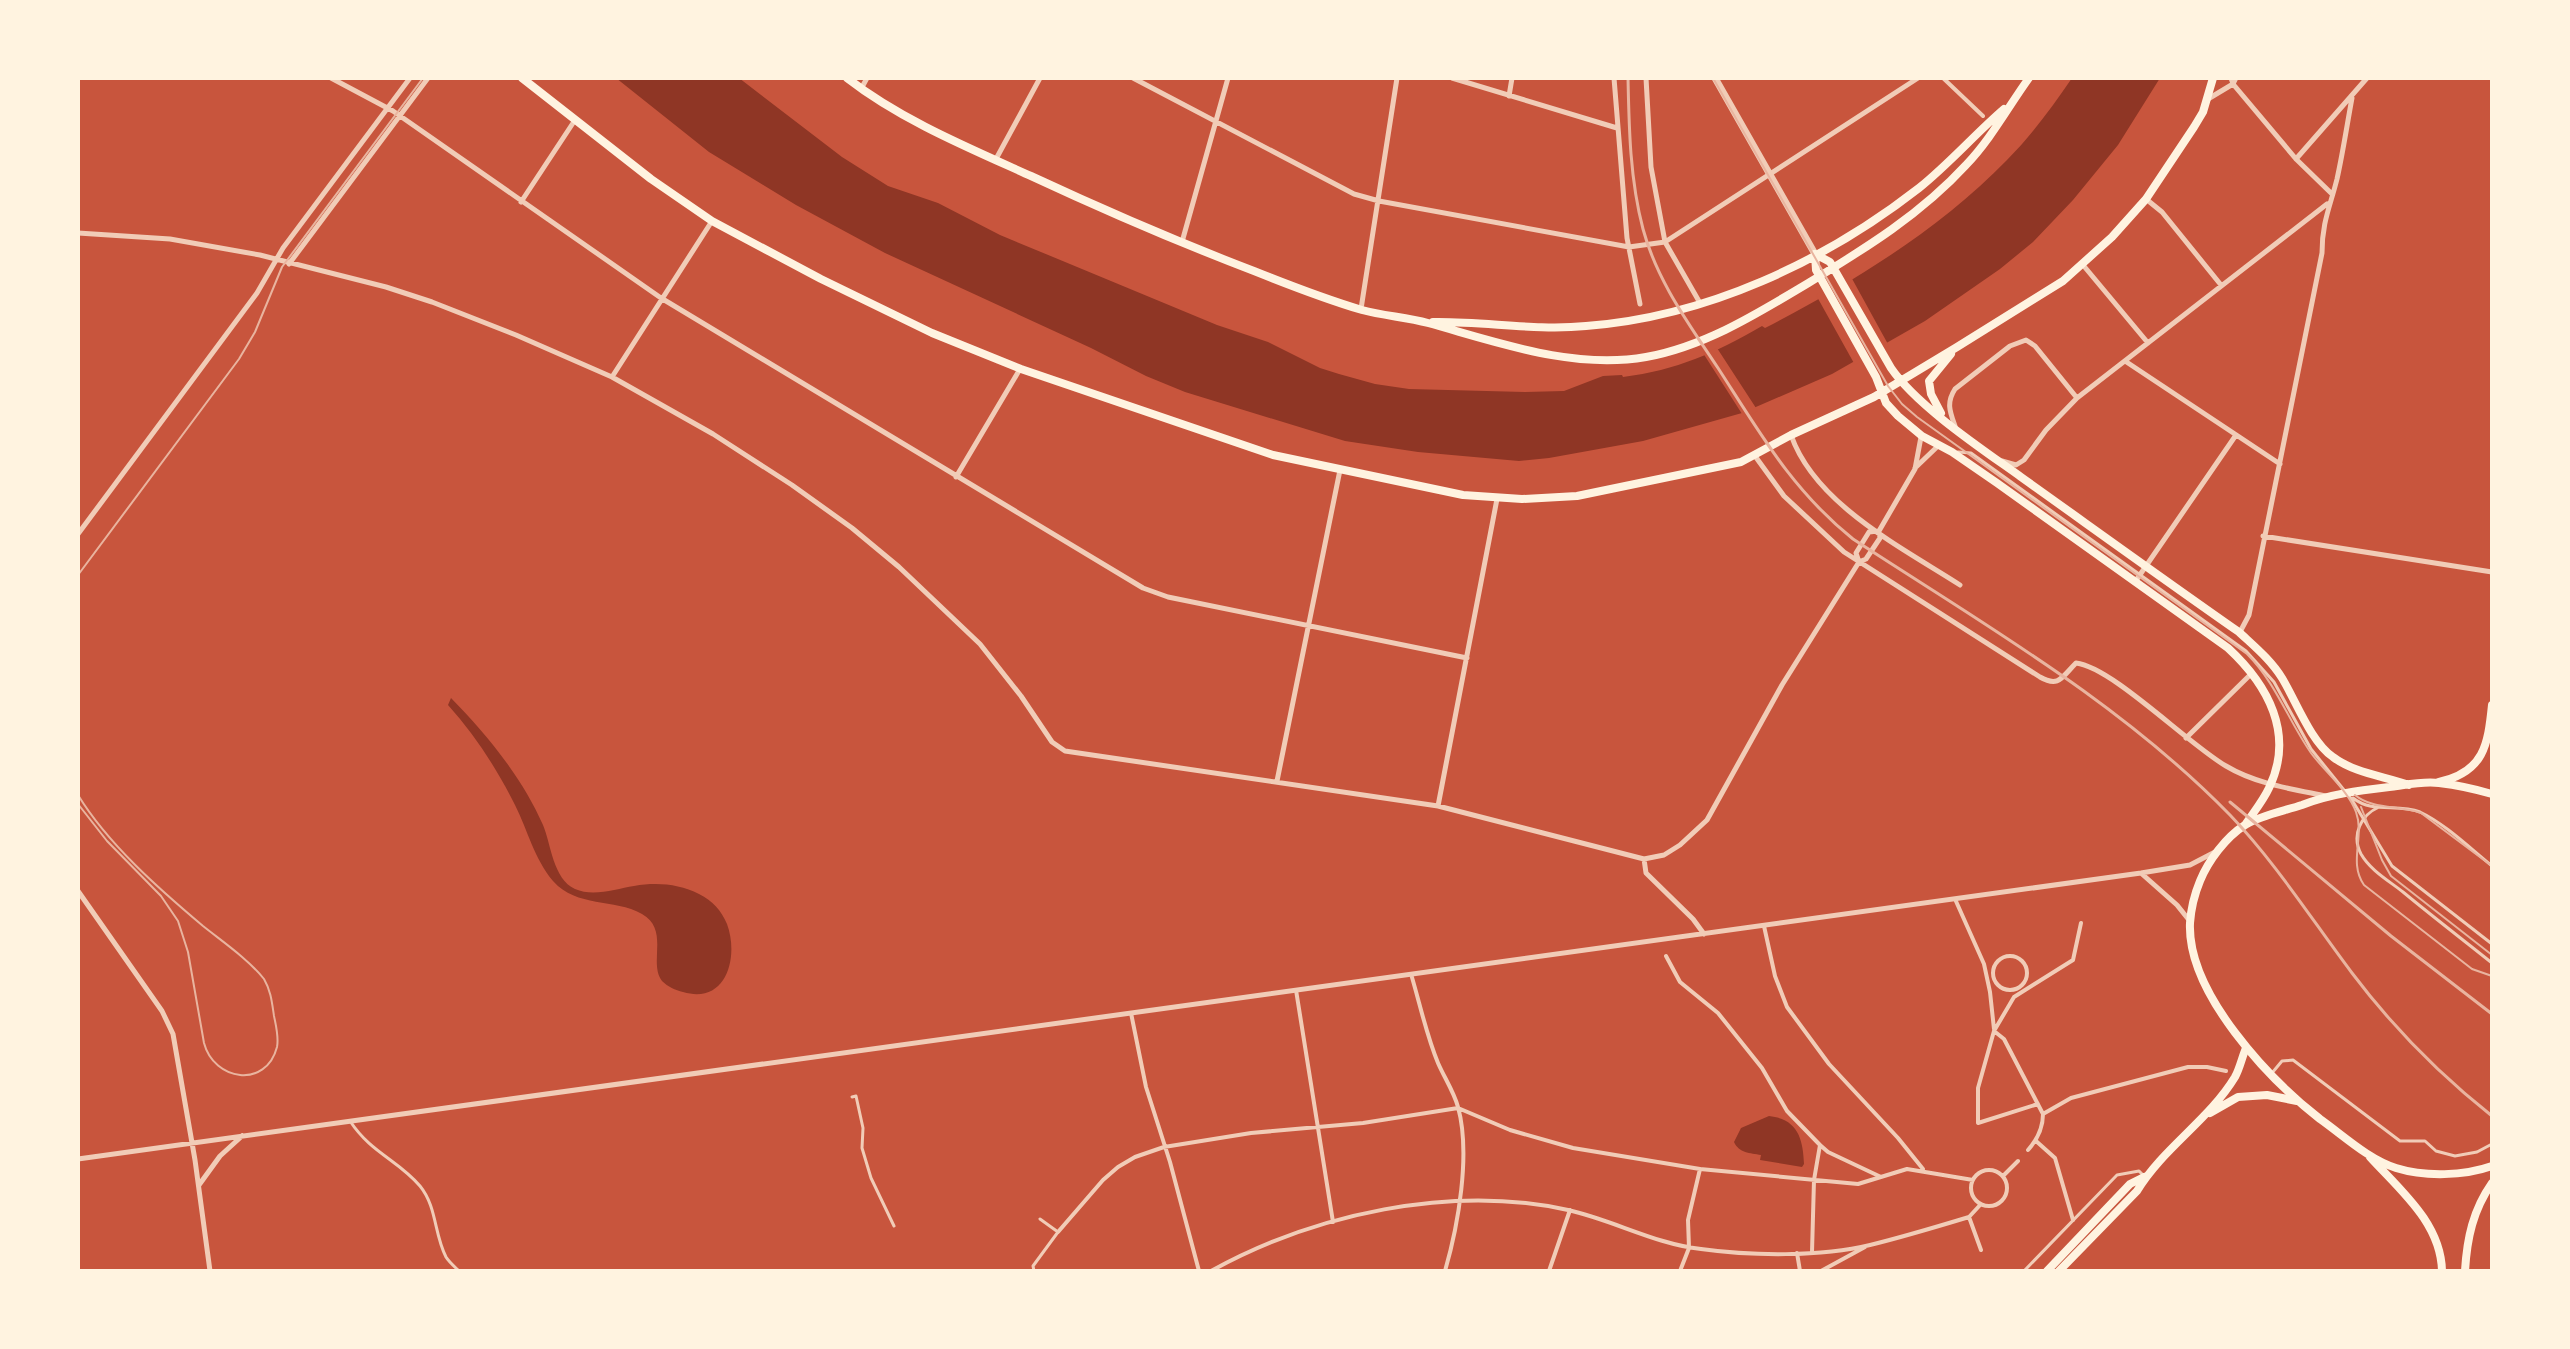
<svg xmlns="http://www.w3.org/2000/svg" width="2570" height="1349" viewBox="0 0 2570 1349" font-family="Jost,sans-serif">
  <rect width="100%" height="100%" fill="#c8553d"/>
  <path fill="#8f3625" d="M616,78H739L842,157L888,186L938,203L1000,235L1217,325L1268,342L1320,368L1339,374L1375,384L1409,389L1525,392L1564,391L1603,376L1622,375L1623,377C1677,370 1715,353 1762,326L1765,328C1852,283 1939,230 2007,160C2032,135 2052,107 2072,78H2160L2118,145L2073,200L2033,242L2000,269L1925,321L1832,374L1742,413L1643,441L1549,458L1519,461L1418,452L1345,441L1185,392L1146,376L1091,348L885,253L796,205L709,152Z
    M451,698C487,735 522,777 543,825C551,844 553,879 575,889C593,897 616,889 634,886C657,882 679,884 699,894C713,901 721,910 727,924C739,956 727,1005 683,992C675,990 668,987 662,981C648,963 670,930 642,914C614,898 577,908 553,881C534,858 528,831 515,805C497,769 475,735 448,705Z
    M1769,1116C1798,1119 1803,1139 1804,1164L1802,1167L1760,1160L1761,1155C1750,1153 1739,1153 1734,1142L1741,1128Z"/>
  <path fill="#c8553d" d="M1850,275L1889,346L1855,365L1816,295Z
    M1717,348L1756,408L1758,411L1744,417L1703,353Z"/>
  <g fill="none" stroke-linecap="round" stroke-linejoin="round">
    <path stroke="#f1ccb7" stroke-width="3" d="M1958,452L1971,453L2246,651L2274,682L2311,749L2352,800L2392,866L2492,944
      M2353,798C2373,814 2397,803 2420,812C2444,823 2471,849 2492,866
      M2379,807C2361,815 2351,835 2361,854C2370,870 2389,881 2403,892C2432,916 2462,939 2492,963
      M2272,1073L2282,1061L2293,1060L2400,1141H2425L2436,1151L2455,1156L2477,1152L2492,1144
      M852,1097L856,1096L863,1128L862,1148L871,1178L894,1226
      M350,1121C371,1153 398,1160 420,1186C437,1207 434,1234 446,1257C449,1262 455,1267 459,1271
      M1034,1271L1033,1266L1058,1232L1040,1219
      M2024,1271L2117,1175L2139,1171L2142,1174"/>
    <path stroke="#f1ccb7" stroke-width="4" d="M1943,78L1983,116
      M1955,899L1984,964L1990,992L1994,1029
      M1764,926L1775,976L1787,1007L1829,1064L1898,1138L1923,1169
      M1993 973a17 17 0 1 1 34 0a17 17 0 1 1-34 0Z
      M1666,956L1680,982L1718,1013L1762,1068L1787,1111L1820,1145L1814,1180L1812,1252
      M1411,974C1420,1004 1426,1034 1438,1063C1444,1077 1454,1092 1458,1107C1471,1154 1458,1226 1445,1271
      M1296,990L1333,1222
      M1131,1013L1146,1087L1170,1162L1199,1271
      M1994,1031L2004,1039L2043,1114C2043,1128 2037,1140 2028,1150
      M2038,1104L1978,1123V1088L1994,1031L2014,997L2073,960L2081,923
      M2043,1114L2071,1098L2188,1067H2207L2226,1071
      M2036,1141L2055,1158L2073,1220
      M1820,1145L1828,1152L1881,1177
      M1971 1188a18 18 0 1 1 36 0a18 18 0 1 1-36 0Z
      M2003,1176L2018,1161
      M1969,1217L1981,1250
      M1058,1232L1103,1180L1118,1167L1135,1157L1164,1147L1251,1133L1363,1123L1458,1108L1510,1130L1573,1148L1700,1169L1858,1184L1907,1169L1973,1180
      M1797,1253L1800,1271
      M1211,1271C1314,1214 1451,1184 1568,1210C1613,1220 1655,1244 1701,1249C1751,1256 1821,1257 1870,1245C1903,1237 1936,1227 1969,1217L1981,1204
      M1549,1271L1570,1210
      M1680,1271L1689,1248L1688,1220L1700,1169
      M1821,1271L1865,1247"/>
    <path stroke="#f1ccb7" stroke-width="5" d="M331,78L393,111L661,298L1143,588L1168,597L1467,658
      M1133,78L1354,194L1379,201L1629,247L1665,242L1918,78
      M1452,78L1617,128
      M1614,78L1627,238L1640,304
      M1646,78L1651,167L1665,242L1700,303
      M2236,78L2233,84L2296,159L2332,194
      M861,89L867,78
      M1509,96L1512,78
      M2208,99L2233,84L2231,78
      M996,159L1040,78
      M2296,159L2367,78
      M2146,199L2162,212L2221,285
      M521,202L575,120
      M78,233L170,239L260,255L386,287L432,302L516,335L612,377L713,434L792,485L852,528L899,567L980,644L1021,696L1052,742L1065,751L1438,806L1644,859L1664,855L1680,845L1707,820L1782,685L1859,562L1866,559L1880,538L1879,531L1915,469L1921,437
      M1182,242L1228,78
      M289,264L428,78
      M2083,265L2148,343
      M1361,309L1397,78
      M2125,361L2280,464
      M612,377L712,221
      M1955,426C1950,412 1946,403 1955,389L2010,346L2026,340L2035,346L2077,398
      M1791,435C1815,504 1901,547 1960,585
      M1755,456L1784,496L1844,552L2040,677C2059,688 2062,677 2076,663C2112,667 2188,744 2226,766C2256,784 2292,789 2326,796
      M2002,461L2016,465L2024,460L2046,430L2077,398L2327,204
      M1915,468L1939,445
      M956,477L1020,369
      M78,534L257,293L283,248L410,78
      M2263,536L2492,572
      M1859,562L1856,553L1869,532L1878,531
      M2135,582L2236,435
      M2240,632L2249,615L2322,253C2322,222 2330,207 2337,179C2343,152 2347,125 2352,98
      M2186,738L2252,673
      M1277,781L1340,470
      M1438,806L1497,499
      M1644,859L1646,873L1693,919L1704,934
      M2142,874L2177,905L2189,920
      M78,891L162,1011L173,1034L195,1160L210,1271
      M78,1159L2141,873L2190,865L2215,852
      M199,1185L220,1156L242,1136"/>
    <path stroke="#f1ccb7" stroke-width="7" d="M1715,78L1815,254"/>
    <path stroke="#fff3e0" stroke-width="8" d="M2439,782C2484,772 2488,745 2492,705
      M2210,1113L2238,1097L2267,1095L2297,1101
      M2047,1271L2130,1184L2144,1177
      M2059,1271L2137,1191C2163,1148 2209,1120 2235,1077C2240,1068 2242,1057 2246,1048"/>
    <path stroke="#fff3e0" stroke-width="8" d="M522,78L651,179L712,221L821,279L932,333L1021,369L1273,455L1463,495L1522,499L1577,496L1741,462L1791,435L1874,397L1957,347L2063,281L2112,237L2146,199L2194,127L2203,112L2213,78
      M847,78C901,120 969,148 1031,176C1104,210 1178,242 1254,271C1289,285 1325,299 1362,310C1384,316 1406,317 1428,323C1497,342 1573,370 1646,357C1706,346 1758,313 1810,282C1866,248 1921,214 1966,165C1991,139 2008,107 2029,78
      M1815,254L1830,262L1891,368C1917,406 1982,449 2021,477C2094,529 2166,581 2239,632C2255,647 2271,660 2282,678C2296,701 2311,742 2333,757C2354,773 2384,776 2409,785
      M1815,254L1816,270L1876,377L1886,403L1898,416L1922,436L1952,452L1997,483L2228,648C2268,685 2295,734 2269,788C2263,801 2253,813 2245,825
      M1433,322C1484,321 1535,331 1586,326C1706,317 1824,262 1919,188C1949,164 1975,134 2004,109
      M1941,413L1931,394L1929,381L1951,354
      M2492,794C2475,789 2456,785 2439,783C2425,781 2410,784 2397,786C2364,790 2333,793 2302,805C2284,811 2261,815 2245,825C2226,837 2208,861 2200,881C2195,893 2191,909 2190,923C2187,993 2269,1079 2320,1119C2344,1136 2368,1159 2396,1168C2425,1177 2464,1176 2492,1166
      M2370,1157C2400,1190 2441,1223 2442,1271
      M2465,1271C2467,1238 2473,1210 2492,1183"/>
    <path stroke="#e9b49f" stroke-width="2" d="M1713,78L1888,386L1902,404L1917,417L2247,654C2276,683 2288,720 2311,753C2325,772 2348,790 2356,812C2365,837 2348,862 2364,885L2472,969L2492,976
      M78,575L239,359L255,332L282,267L423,78
      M78,795C108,844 159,889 203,926C223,942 248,959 264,979C271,991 272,1003 274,1016C276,1026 279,1037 277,1047C266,1089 214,1081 204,1043L188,952L178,921L161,896L107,841L78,804
      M2355,795C2373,810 2399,805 2421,813L2492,866
      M2361,807L2382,860L2391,876L2492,955"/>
    <path stroke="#e9b49f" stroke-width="3" d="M1628,78C1629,128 1630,180 1643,229C1657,281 1689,324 1718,368C1760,433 1792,490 1853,539C1983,624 2120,702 2230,815C2276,863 2312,920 2352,973C2392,1026 2439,1074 2492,1116
      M2230,802L2391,936L2492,1014"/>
  </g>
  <rect width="2570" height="1349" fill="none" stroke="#fff3e0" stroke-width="160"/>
</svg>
